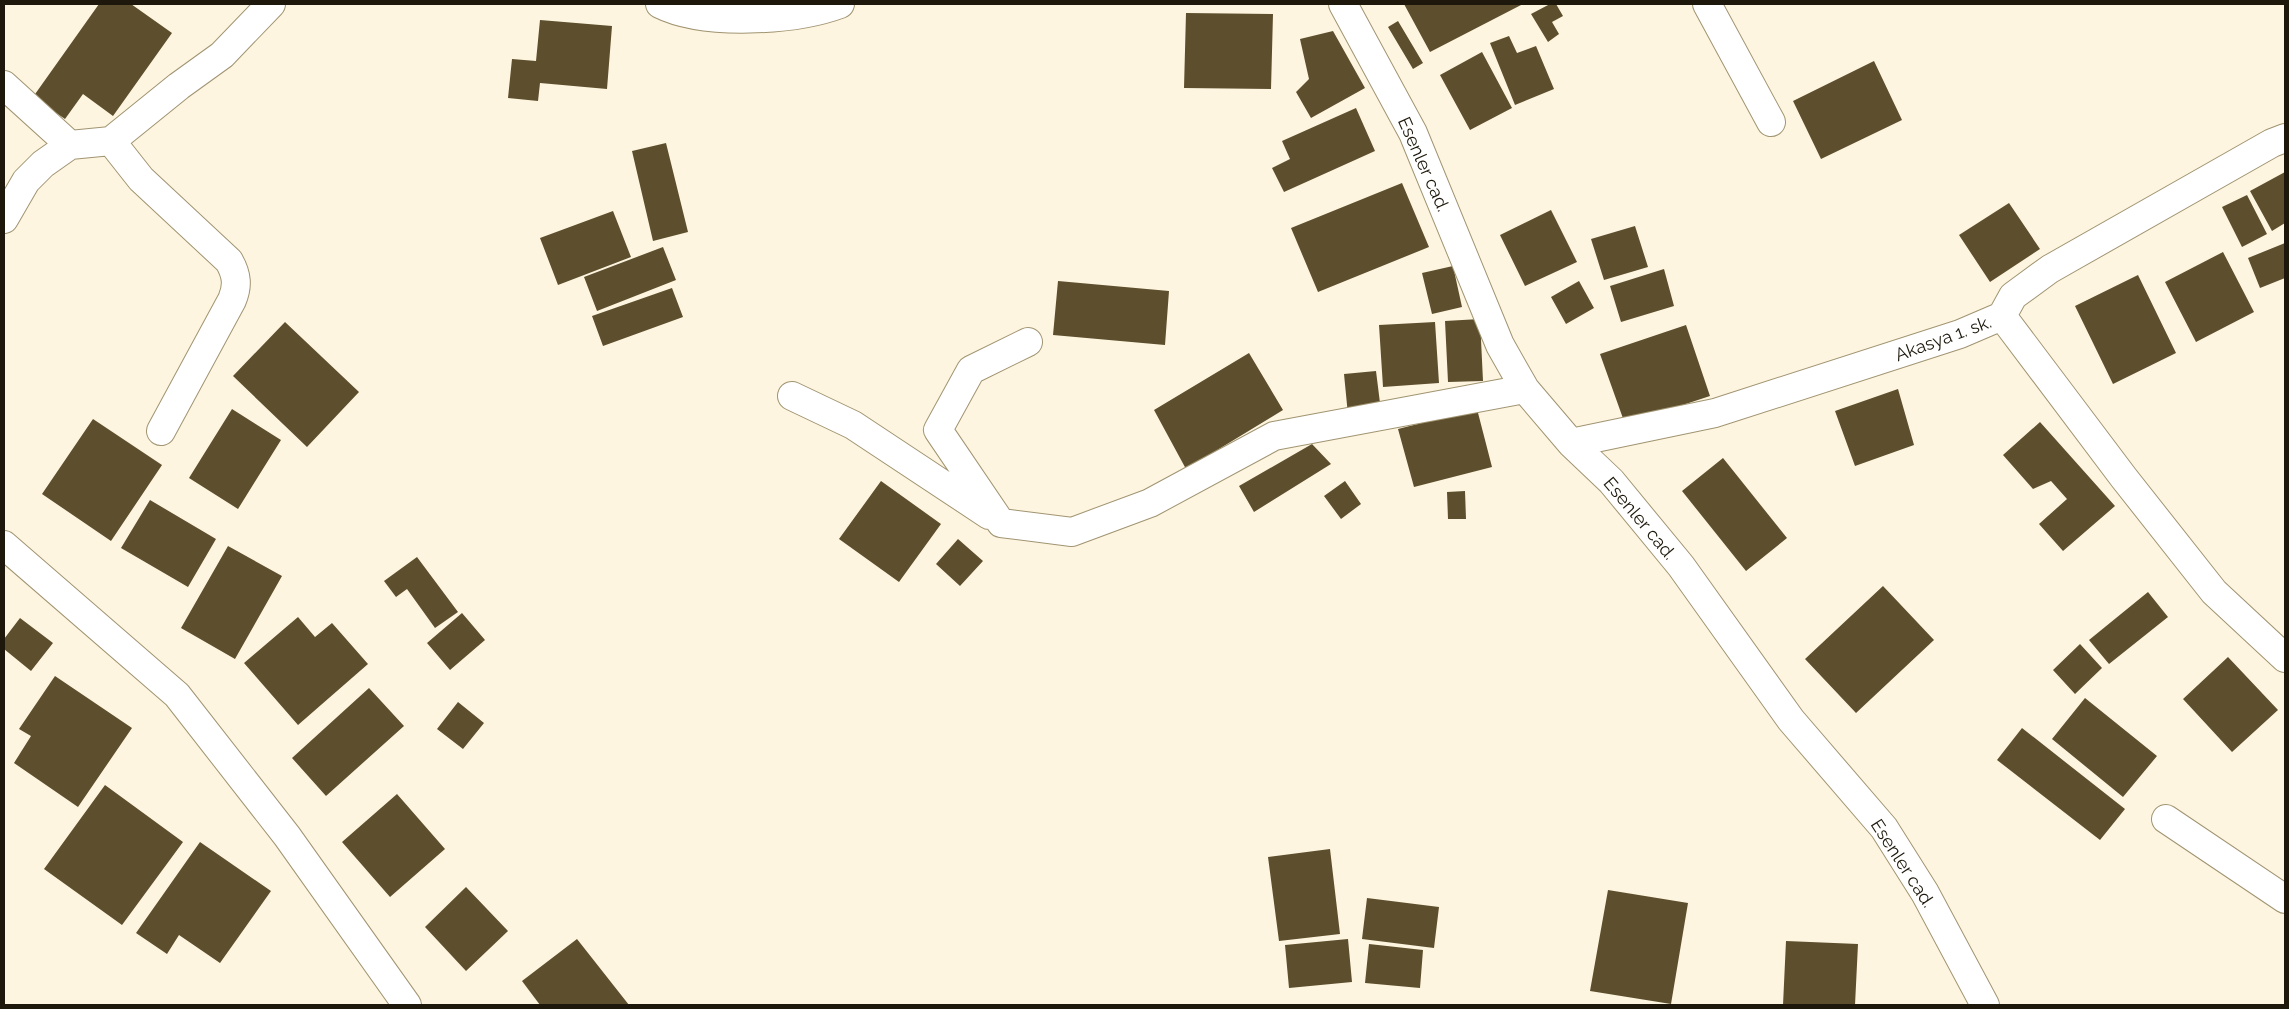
<svg xmlns="http://www.w3.org/2000/svg" width="2289" height="1009" viewBox="0 0 2289 1009" font-family="Raleway,sans-serif">
  <rect width="100%" height="100%" fill="#fdf5df"/>
  <path fill="#5d4f2d" d="M99,4H131L172,33L113,116L83,94L65,119L33,97Z
    M1404,4H1523L1430,52Z
    M1550,4H1556L1563,16L1552,22L1559,34L1548,42L1531,14Z
    M1186,13L1273,14L1271,89L1184,88Z
    M540,20L612,26L607,89L540,83L538,101L508,98L512,59L536,61Z
    M1398,21L1423,63L1413,69L1388,27Z
    M1333,31L1365,88L1311,118L1296,92L1309,79L1300,39Z
    M1509,36L1517,53L1536,46L1554,89L1515,105L1490,43Z
    M1482,52L1512,108L1470,130L1440,75Z
    M1874,61L1902,120L1821,159L1793,101Z
    M1356,108L1375,151L1284,192L1272,168L1290,159L1282,141Z
    M666,143L688,232L653,241L632,151Z
    M2285,172V223L2272,231L2250,191Z
    M1402,183L1429,247L1318,292L1291,228Z
    M2247,195L2267,234L2242,247L2222,207Z
    M2009,203L2040,249L1990,282L1959,235Z
    M1551,210L1577,262L1525,286L1500,235Z
    M613,211L631,257L558,285L540,238Z
    M1635,226L1648,267L1604,280L1591,239Z
    M2285,243V278L2260,288L2248,258Z
    M663,247L676,280L597,311L584,277Z
    M2223,252L2254,312L2196,342L2165,282Z
    M1453,266L1462,307L1432,314L1422,273Z
    M1664,269L1674,306L1621,322L1610,286Z
    M2138,275L2176,353L2113,384L2075,306Z
    M1058,281L1169,291L1165,345L1053,335Z
    M1579,281L1594,308L1566,324L1551,297Z
    M672,288L683,317L603,346L592,316Z
    M1480,319L1483,381L1448,382L1445,321Z
    M285,322L359,392L307,447L233,376Z
    M1435,322L1439,383L1383,387L1379,325Z
    M1686,325L1710,396L1625,424L1600,354Z
    M1249,353L1283,410L1186,469L1154,410Z
    M1376,371L1381,411L1348,415L1344,374Z
    M1898,389L1914,445L1855,466L1835,411Z
    M232,409L281,440L238,509L189,478Z
    M1477,409L1492,467L1414,487L1398,429Z
    M93,419L162,465L111,541L42,494Z
    M2040,422L2115,506L2063,551L2039,524L2067,499L2051,481L2033,489L2003,455Z
    M1312,444L1331,464L1254,512L1239,486Z
    M1723,458L1787,538L1746,571L1682,491Z
    M881,481L941,524L899,582L839,539Z
    M1345,481L1361,504L1341,519L1324,496Z
    M1465,491L1466,519H1448L1447,492Z
    M150,500L216,539L188,587L121,548Z
    M958,539L983,561L960,586L936,564Z
    M228,546L282,576L235,659L181,628Z
    M417,557L458,612L435,628L407,589L396,597L384,581Z
    M1883,586L1934,640L1856,713L1805,659Z
    M2148,592L2168,617L2109,664L2089,640Z
    M462,613L485,640L450,670L427,643Z
    M298,617L315,637L332,623L368,664L298,725L244,663Z
    M20,618L53,643L31,671L4,649V639Z
    M2080,644L2102,668L2075,694L2053,670Z
    M2228,657L2278,710L2232,752L2183,699Z
    M55,676L132,728L78,807L14,763L31,736L19,729Z
    M369,688L404,726L326,796L292,758Z
    M2085,698L2157,756L2123,797L2052,739Z
    M458,702L484,723L463,749L437,729Z
    M2022,728L2125,809L2100,840L1997,760Z
    M105,785L183,842L122,925L44,869Z
    M397,794L445,849L390,897L342,842Z
    M200,842L271,891L220,963L179,935L167,954L136,933Z
    M1330,849L1340,934L1279,941L1268,857Z
    M466,887L508,931L466,971L425,927Z
    M1608,890L1688,903L1671,1004L1590,991Z
    M1367,898L1439,907L1434,948L1362,939Z
    M577,939L629,1005H540L522,981Z
    M1348,939L1352,982L1289,988L1285,945Z
    M1786,941L1858,944L1855,1005H1783Z
    M1369,944L1423,950L1420,988L1365,983Z"/>
  <g fill="none" stroke-linecap="round" stroke-linejoin="round">
    <defs>
      <path id="minor" d="M660,4C704,26 794,21 840,4
        M1343,4L1413,133L1500,345L1525,389L1571,443L1611,481L1681,566L1791,720L1884,828L1925,893L1985,1005
        M1707,4L1771,122
        M4,85L70,145
        M111,141L141,179L229,261C237,275 238,286 232,300L161,431
        M4,219L26,181L43,164L70,145L111,141L179,86L222,55L271,4
        M2002,316L2124,478L2214,592L2285,658
        M1028,342L971,370L938,430L1001,523L1072,532L1150,503L1274,436L1525,389
        M792,396L853,425L989,515
        M1571,443L1715,413L1960,334L2002,316L2013,296L2050,269L2272,143L2285,138
        M4,545L177,695L287,836L407,1005
        M2166,819L2285,899"/>
    </defs>
    <use href="#minor" stroke="#a19472" stroke-width="30"/>
    <use href="#minor" stroke="#fff" stroke-width="28"/>
  </g>
  <g text-anchor="middle" dominant-baseline="central" stroke-width="5" stroke-linejoin="round" paint-order="stroke">
    <g font-size="18" fill="#1d180b" stroke="#fff">
      <text transform="translate(1424 164) rotate(66)">Esenler cad.</text>
      <text transform="translate(1943 338) rotate(-20)">Akasya 1. sk.</text>
      <text transform="translate(1640 518) rotate(50)">Esenler cad.</text>
      <text transform="translate(1903 863) rotate(57)">Esenler cad.</text>
    </g>
  </g>
  <rect width="2289" height="1009" fill="none" stroke="#1d180b" stroke-width="10"/>
</svg>
